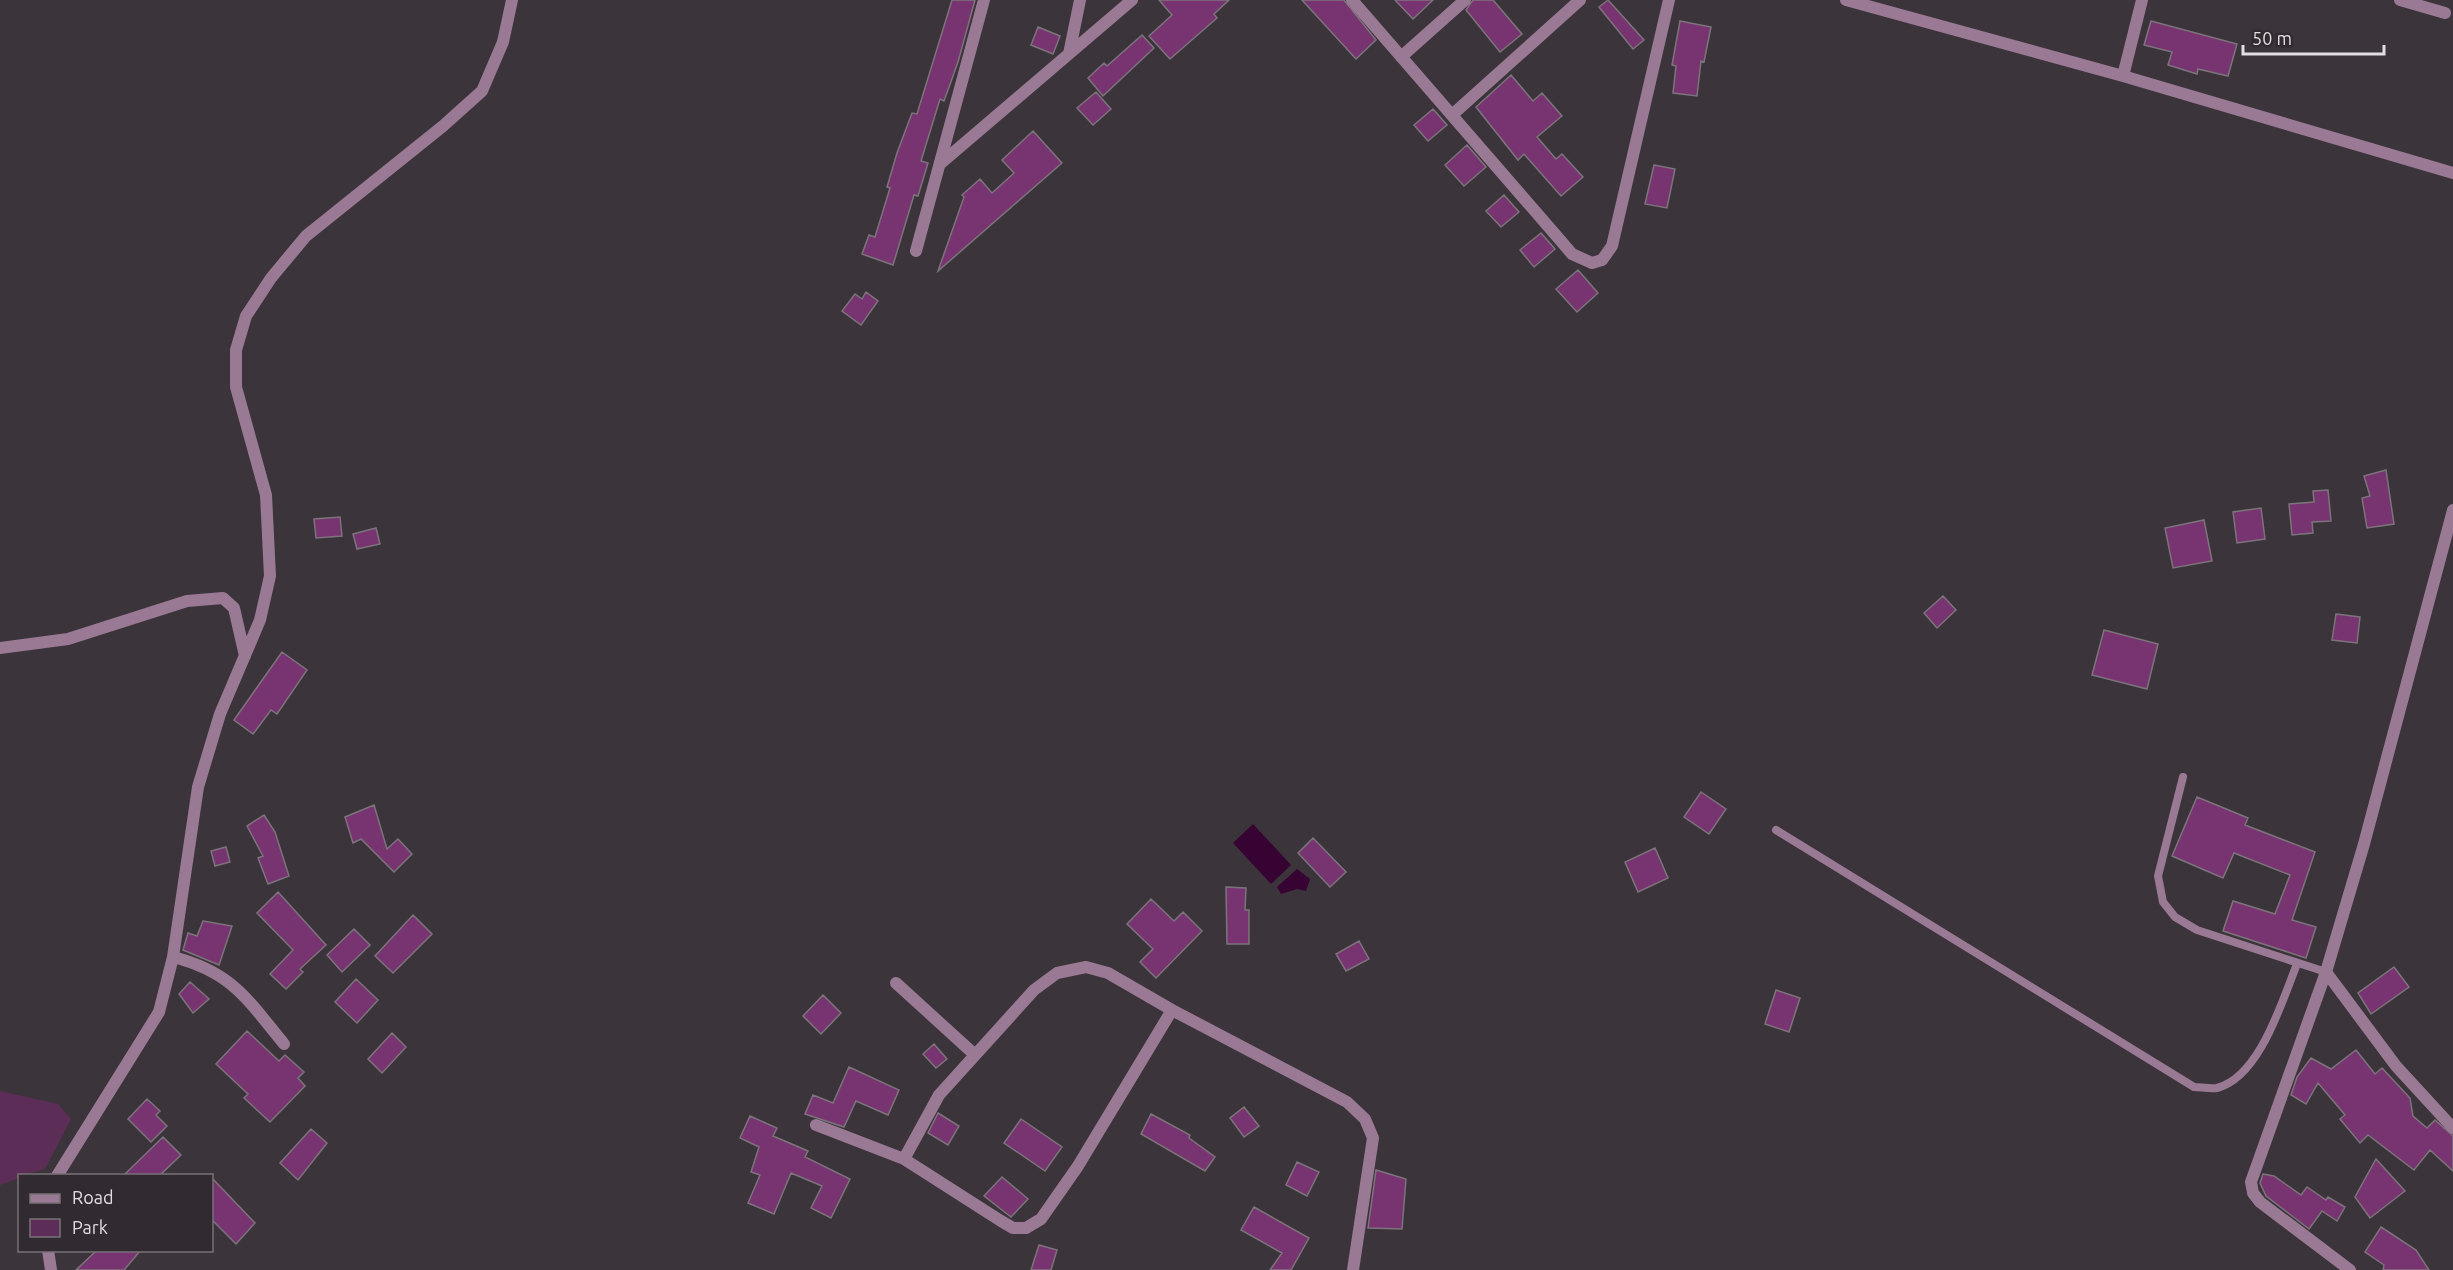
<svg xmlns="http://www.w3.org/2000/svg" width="2453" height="1270" viewBox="0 0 2453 1270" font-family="Ubuntu,sans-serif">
  <rect width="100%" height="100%" fill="#3b343a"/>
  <path fill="#5c2e57" d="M0,1091L58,1104L71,1119L45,1169L20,1176L19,1178L0,1185Z"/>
  <path fill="#360333" d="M1253,824L1291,865L1271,884L1233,843Z
    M1297,869L1310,879L1306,891L1297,889L1281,894L1277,887Z"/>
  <path fill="#783371" stroke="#7c747b" stroke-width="1.5" d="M952,0H975L958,62L944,101L940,99L921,161L928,163L918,196L914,195L893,265L862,254L869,235L875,237L890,188L887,187L897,153L912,113L917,114Z
    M1159,0H1229L1214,14L1217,18L1170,59L1149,36L1172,15Z
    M1302,0H1344L1376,40L1356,59Z
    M1395,0H1433L1413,19Z
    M1473,0H1493L1522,34L1500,52L1466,10Z
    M1608,0L1644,40L1633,49L1599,7Z
    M1680,21L1711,27L1704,62L1701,61L1697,96L1673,93L1676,66L1672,65Z
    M2151,21L2237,44L2228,76L2198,69L2197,74L2168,65L2172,52L2144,45Z
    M1038,27L1060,36L1053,54L1031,45Z
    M1142,35L1154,48L1103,96L1088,78L1104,63L1107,66Z
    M1511,75L1533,101L1542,93L1562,116L1537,137L1556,159L1562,154L1583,177L1561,196L1524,154L1518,160L1476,107Z
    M1096,92L1111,109L1093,125L1077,108Z
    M1433,109L1447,125L1428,141L1414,125Z
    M1033,131L1062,163L938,271L964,197L962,195L980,179L992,193L1014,173L1002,160Z
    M1467,145L1486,167L1464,186L1445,165Z
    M1654,165L1675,169L1667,208L1645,204Z
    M1504,195L1519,212L1501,227L1486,211Z
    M1541,233L1555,249L1534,267L1520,250Z
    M1578,270L1598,293L1577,312L1556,289Z
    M866,292L878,301L861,325L842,311L855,294L862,299Z
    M2386,470L2394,524L2367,528L2362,498L2370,496L2364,476Z
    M2328,490L2331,521L2312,522L2313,533L2292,535L2289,504L2314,502L2313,491Z
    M2261,508L2265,539L2237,543L2233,512Z
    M340,517L342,536L316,538L314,519Z
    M2204,520L2212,561L2173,568L2165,528Z
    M376,528L380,544L357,549L353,534Z
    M1943,596L1956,610L1937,628L1924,613Z
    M2336,614L2360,617L2357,643L2332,640Z
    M2104,630L2158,644L2147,689L2092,675Z
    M282,652L307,670L277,714L271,710L253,734L234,720Z
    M1701,792L1726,809L1709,834L1684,817Z
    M2197,797L2248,818L2245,825L2315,852L2292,920L2316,927L2306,958L2223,931L2233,901L2275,914L2290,875L2234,853L2223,878L2172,856Z
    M374,805L387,849L398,839L412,854L394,872L361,839L353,843L345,817Z
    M264,815L275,832L289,876L268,884L258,858L263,856L247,826Z
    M1313,838L1346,872L1330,887L1298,853Z
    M226,847L230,862L215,866L211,851Z
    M1655,848L1668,878L1638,892L1625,862Z
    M1226,887L1246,888L1245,910H1249V944H1227Z
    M278,892L326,945L300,969L303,972L286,989L270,974L293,950L257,913Z
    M1151,899L1174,921L1183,912L1202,931L1156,978L1140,962L1153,949L1127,924Z
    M413,915L432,934L393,973L375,956Z
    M203,921L232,926L219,965L183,950L188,933L197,936Z
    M354,929L370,945L342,972L327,955Z
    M1359,941L1369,959L1346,971L1336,954Z
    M2394,967L2409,987L2371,1014L2358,993Z
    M356,979L378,1000L357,1023L335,1002Z
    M190,982L209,999L193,1013L179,994Z
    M1776,990L1800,998L1789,1032L1765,1024Z
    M823,995L841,1013L821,1034L803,1016Z
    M247,1031L279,1061L285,1055L304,1072L298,1078L305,1086L270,1122L244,1098L248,1094L216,1064Z
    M392,1033L406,1047L382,1073L368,1059Z
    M934,1044L947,1059L936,1068L923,1054Z
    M2356,1050L2375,1074L2382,1068L2410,1098L2413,1116L2427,1128L2435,1120L2453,1136V1171L2430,1150L2414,1170L2368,1135L2360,1143L2340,1119L2345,1115L2318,1083L2306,1104L2291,1095L2297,1077L2311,1058L2331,1069Z
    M849,1067L899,1090L888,1115L856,1101L844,1127L805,1114L813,1095L833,1103Z
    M147,1099L160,1111L156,1115L167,1126L151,1142L128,1119Z
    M1244,1107L1259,1126L1244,1137L1230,1118Z
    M938,1113L959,1126L948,1145L928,1133Z
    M1151,1114L1190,1135L1189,1138L1215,1157L1205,1171L1141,1134Z
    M750,1116L777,1128L773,1136L808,1151L805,1157L850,1179L831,1218L811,1208L822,1186L791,1173L774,1214L748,1203L760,1175L751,1172L759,1147L740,1138Z
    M1021,1119L1062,1147L1045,1171L1004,1143Z
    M311,1129L327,1143L298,1180L280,1163Z
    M163,1137L181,1155L159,1176H123Z
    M2376,1159L2405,1191L2370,1218L2355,1197Z
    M1297,1162L1319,1172L1307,1196L1286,1185Z
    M1376,1170L1406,1179L1402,1229L1368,1228Z
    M2263,1174L2274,1176L2301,1195L2307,1187L2326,1200L2328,1197L2345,1207L2337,1221L2322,1211L2309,1229L2266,1196L2260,1183Z
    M1002,1177L1028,1199L1011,1217L984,1196Z
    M212,1178L255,1223L236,1244L212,1220Z
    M1254,1207L1309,1238L1291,1270H1270L1282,1253L1241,1230Z
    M2381,1227L2416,1250L2429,1270H2383L2384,1265L2365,1252Z
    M1039,1245L1057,1250L1051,1270H1031Z
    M96,1251H140L124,1270H76Z"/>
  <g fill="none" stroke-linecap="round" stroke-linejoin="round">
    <path stroke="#9a7995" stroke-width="8" d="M2183,777L2158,876L2163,902L2175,917L2197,930L2326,972
      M1776,830L2194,1087C2200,1087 2210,1089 2217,1088C2260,1077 2282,1001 2297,964"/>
    <path stroke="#9a7995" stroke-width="12" d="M1352,0L1560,240L1572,254L1592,263L1602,260L1612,246L1669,0
      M1846,0L2123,76L2453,173
      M2400,0L2445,13
      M1069,54L1080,0
      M1401,57L1465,0
      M2123,76L2142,0
      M1452,115L1580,0
      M940,164L1132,0
      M916,251L984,0
      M0,648L68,639L187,601L223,598L234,608L245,656
      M173,957C232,972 247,999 284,1044
      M2326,972L2396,1066L2453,1128
      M896,983L974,1054
      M816,1125L904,1159L1001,1221L1013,1228H1026L1041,1219L1078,1166L1172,1010
      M904,1159L939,1095L1034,990L1057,973L1086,967L1108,973L1172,1010L1347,1102L1365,1119L1373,1138L1353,1270
      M57,1176L159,1012L173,957L198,787L220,714L260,620L270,576L266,495L236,387V350L246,316L271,278L306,236L443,126L482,91L503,42L512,0
      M48,1250L51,1270
      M2350,1270L2260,1202L2253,1193L2251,1182L2326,972L2364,844L2453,510"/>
  </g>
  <rect x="18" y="1174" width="195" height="78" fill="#312a30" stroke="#787277" stroke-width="1.5"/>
  <rect x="30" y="1194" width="30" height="9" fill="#9a7995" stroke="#787277" stroke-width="1.5"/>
  <text x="72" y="1204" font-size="18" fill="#e2dde1">Road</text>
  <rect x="30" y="1219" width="30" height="18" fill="#5c2e57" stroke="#787277" stroke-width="1.5"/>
  <text x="72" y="1234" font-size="18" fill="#e2dde1">Park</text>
  <path d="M2243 45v9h141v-9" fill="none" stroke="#e2dde1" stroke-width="3"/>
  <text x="2252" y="45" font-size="18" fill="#e2dde1" stroke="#312a30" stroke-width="4.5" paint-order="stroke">50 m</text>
</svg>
